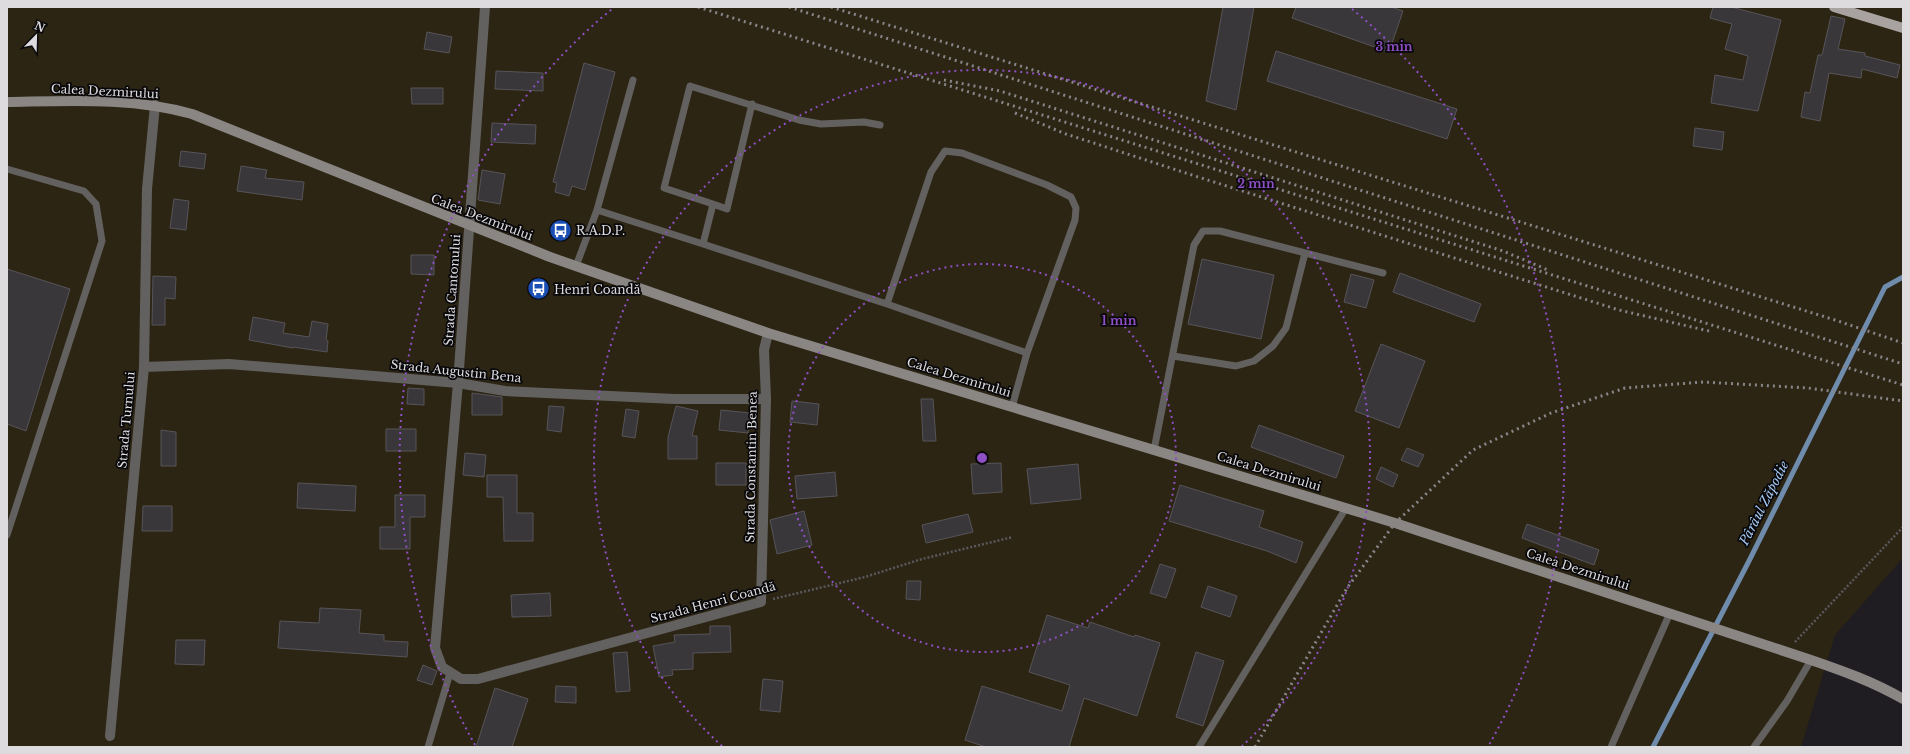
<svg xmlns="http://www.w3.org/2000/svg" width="1910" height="754" viewBox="0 0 1910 754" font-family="'Libre Baskerville',serif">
  <rect width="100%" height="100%" fill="#201d22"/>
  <path fill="#2c2514" d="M7,7H1903V558L1835,635L1801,747H7Z"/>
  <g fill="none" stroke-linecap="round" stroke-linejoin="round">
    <path stroke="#6f8cad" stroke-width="5" d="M1653,747L1750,559L1885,287L1903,277"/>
  </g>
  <path fill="#3a373b" stroke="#575459" d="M1223,7H1254L1236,110L1206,101Z
    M1296,7H1391L1403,11L1389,52L1292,18Z
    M1713,7H1731L1781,20L1758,111L1711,103L1715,75L1743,80L1748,56L1725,49L1732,24L1710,18Z
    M1831,16L1845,19L1838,49L1865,53V56L1900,65L1897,78L1862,69L1861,78L1829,73L1820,121L1801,117L1805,92L1810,93L1818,55H1822Z
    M427,32L452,37L449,53L424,49Z
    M1276,51L1457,109L1447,139L1267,81Z
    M584,63L615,72L585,190L572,186L569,196L555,192L557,183L553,182Z
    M496,71L543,73V91L495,89Z
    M411,88H443V104H412Z
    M492,123L536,125L535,144L491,142Z
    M1695,128L1724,132L1722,150L1693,146Z
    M181,151L206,154L204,169L179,166Z
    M241,166L267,170L265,178L304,182L302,200L237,191Z
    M482,170L505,174L500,204L478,200Z
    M174,199L189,201L186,230L170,228Z
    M411,255H434V275L411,274Z
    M1202,259L1274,275L1261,339L1188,324Z
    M7,269L70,289L26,431L7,424Z
    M1400,273L1481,304L1474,322L1393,292Z
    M1351,274L1374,280L1366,308L1344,302Z
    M153,276L176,277L175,299L165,298V325H152Z
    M253,317L285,323L283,333L309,337L312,321L328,324L326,340L328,341L327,352L293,347V348L249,340Z
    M1381,344L1425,361L1399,428L1355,411Z
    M408,388L424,389V405L407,404Z
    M472,393L502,397V415H472Z
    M921,399H933L936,441H923Z
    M792,401L819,404L817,425L790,422Z
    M549,406L564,407L561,432L547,430Z
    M676,406L698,411L692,436H697V459H668V437Z
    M626,409L639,411L635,438L622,436Z
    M721,410L750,413L748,433L719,430Z
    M1259,425L1344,456L1336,478L1251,447Z
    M386,429H416V451H386Z
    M161,430L176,432V466H161Z
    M1407,448L1424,455L1418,467L1401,460Z
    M465,453L486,455L484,477L463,475Z
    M716,463H746V485H716Z
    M1001,463L1002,492L973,494L971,464Z
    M1078,464L1081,499L1031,504L1027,469Z
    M1381,467L1398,475L1393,487L1376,479Z
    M835,472L837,496L797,499L795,476Z
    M487,475H517V513H533V541H504L503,497H487Z
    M298,483L356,486L355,511L297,508Z
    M1180,485L1264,511L1259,527L1303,542L1296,563L1267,551L1169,521Z
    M395,495H425V517H410V549H380V527H395Z
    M143,506H172V531H142Z
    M804,511L812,545L777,554L770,520Z
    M968,514L973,532L926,543L922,525Z
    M1527,524L1599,550L1594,565L1522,538Z
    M1160,564L1176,569L1166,598L1150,593Z
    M907,581H921L920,600L906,599Z
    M1208,586L1237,596L1230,617L1201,607Z
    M550,593L551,616L512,617L511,595Z
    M320,608L361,610L359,633L384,635V641L408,642L407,657L278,648L280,621L319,623Z
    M1047,615L1088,628L1090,622L1134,637L1135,635L1160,643L1137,716L1084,698L1069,747H986L965,740L982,686L1062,711L1070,685L1029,672Z
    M710,626H730L731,652L693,653V669L672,670L673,675L659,677L653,646L675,642L674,635L710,634Z
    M176,640H205L204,665L175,664Z
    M627,652L630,691L616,692L613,653Z
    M1196,652L1224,661L1203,726L1176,717Z
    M423,665L437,671L432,685L417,680Z
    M763,679L783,681L780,712L760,710Z
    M556,686L576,687V703L555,702Z
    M495,688L528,699L512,747H476Z"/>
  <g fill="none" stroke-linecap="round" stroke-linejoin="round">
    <path stroke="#5a585c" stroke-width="2.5" stroke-dasharray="2 2" stroke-linecap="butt" d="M773,599L865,577L922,559L1013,537
      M1795,642L1903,527"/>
    <path stroke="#63615f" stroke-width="7" d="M7,169L84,191L96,204L102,241L7,535
      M713,204L727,209L752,104
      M597,210L703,244L713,204L664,188L690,86L799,120L821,124L864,122L880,125
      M703,244L887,304L1027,353
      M576,266L597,210L633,80
      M887,304L931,172L945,151L962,153L1047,185L1071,197L1076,208L1075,220L1027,353L1012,407
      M1173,356L1236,366L1254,361L1273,346L1286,328L1305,253
      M1154,450L1194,245L1203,231H1220L1383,273
      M428,747L450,673
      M1199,747L1346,508
      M1611,747L1670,613
      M1754,747L1787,701L1811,660"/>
    <path stroke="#63615f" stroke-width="10" d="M485,7L458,383L435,648L442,667L461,679H478L761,602L766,399L764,350L768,333
      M144,367L229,364L458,383L505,391L675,399H766
      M110,736L144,367L147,189L155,105"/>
    <path stroke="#8a8684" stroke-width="10" d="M7,102C69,101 132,97 192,114L550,257L768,333L1395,523L1811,660C1843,671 1874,682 1903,699"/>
    <path stroke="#a8a3a0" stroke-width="10" d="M1834,7L1903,28"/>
    <path stroke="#888589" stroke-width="3" stroke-dasharray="2 4" stroke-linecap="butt" d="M698,7L1903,385
      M789,7L1903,364
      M831,7L1835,320L1903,343
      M944,80L1000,91L1503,251L1548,270
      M1015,113L1066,134L1195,176L1619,310L1713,332
      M1255,747L1347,588L1395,523L1473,450L1551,413L1625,388L1703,382L1808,388L1903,401"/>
  </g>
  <g fill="none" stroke="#8f4fc5" stroke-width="2" stroke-dasharray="2 4">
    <circle cx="982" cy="458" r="194"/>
    <path d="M722 746A388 388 0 1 1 1242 746"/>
    <path d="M475 745A582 582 0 0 1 612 9M1352 9A582 582 0 0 1 1489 745"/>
  </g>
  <defs>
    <symbol id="bus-disc" viewBox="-11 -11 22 22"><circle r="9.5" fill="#1a4fb4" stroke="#09080a"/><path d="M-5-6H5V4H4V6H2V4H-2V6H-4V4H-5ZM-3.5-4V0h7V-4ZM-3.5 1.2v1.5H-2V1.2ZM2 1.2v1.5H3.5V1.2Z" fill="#fff"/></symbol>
  </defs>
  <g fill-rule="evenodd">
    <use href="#bus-disc" x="548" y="218" width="25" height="25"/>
    <use href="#bus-disc" x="526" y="276" width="25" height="25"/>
  </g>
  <g text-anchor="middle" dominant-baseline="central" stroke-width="3.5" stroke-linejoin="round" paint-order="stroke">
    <g font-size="12" fill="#dddbde" stroke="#09080a">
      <text transform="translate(105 91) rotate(3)">Calea Dezmirului</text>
      <text transform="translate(482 217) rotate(21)">Calea Dezmirului</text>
      <text transform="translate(452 290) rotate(-86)">Strada Cantonului</text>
      <text transform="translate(456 371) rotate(6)">Strada Augustin Bena</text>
      <text transform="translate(959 377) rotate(17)">Calea Dezmirului</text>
      <text transform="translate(126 420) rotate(-85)">Strada Turnului</text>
      <text transform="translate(751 467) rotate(-89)">Strada Constantin Benea</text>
      <text transform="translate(1269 471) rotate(17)">Calea Dezmirului</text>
      <text transform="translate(1578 569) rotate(18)">Calea Dezmirului</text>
      <text transform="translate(713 602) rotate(-15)">Strada Henri Coandă</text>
    </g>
    <g font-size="12" fill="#dddbde" stroke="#09080a" text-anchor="start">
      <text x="576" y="230">R.A.D.P.</text>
      <text x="554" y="289">Henri Coandă</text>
    </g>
    <g font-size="13" font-style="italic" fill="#a5c9f3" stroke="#09080a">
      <text transform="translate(1764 503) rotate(-63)">Pârâul Zăpodie</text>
    </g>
  </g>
  <circle cx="982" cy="458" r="6" fill="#8f4fc5" stroke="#09080a" stroke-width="2"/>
  <g font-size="12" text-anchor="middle" font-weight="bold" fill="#8f4fc5" stroke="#09080a" stroke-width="3.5" stroke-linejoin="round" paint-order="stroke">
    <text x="1394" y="51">3 min</text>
    <text x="1256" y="188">2 min</text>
    <text x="1119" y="325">1 min</text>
  </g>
  <rect width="1910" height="754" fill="none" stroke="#dddbde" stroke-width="16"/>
  <g transform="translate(36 36) rotate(23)" stroke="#09080a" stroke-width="3" paint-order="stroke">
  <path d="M0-3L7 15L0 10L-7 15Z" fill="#dddbde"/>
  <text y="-6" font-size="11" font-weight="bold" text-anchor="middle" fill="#dddbde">N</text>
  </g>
</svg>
